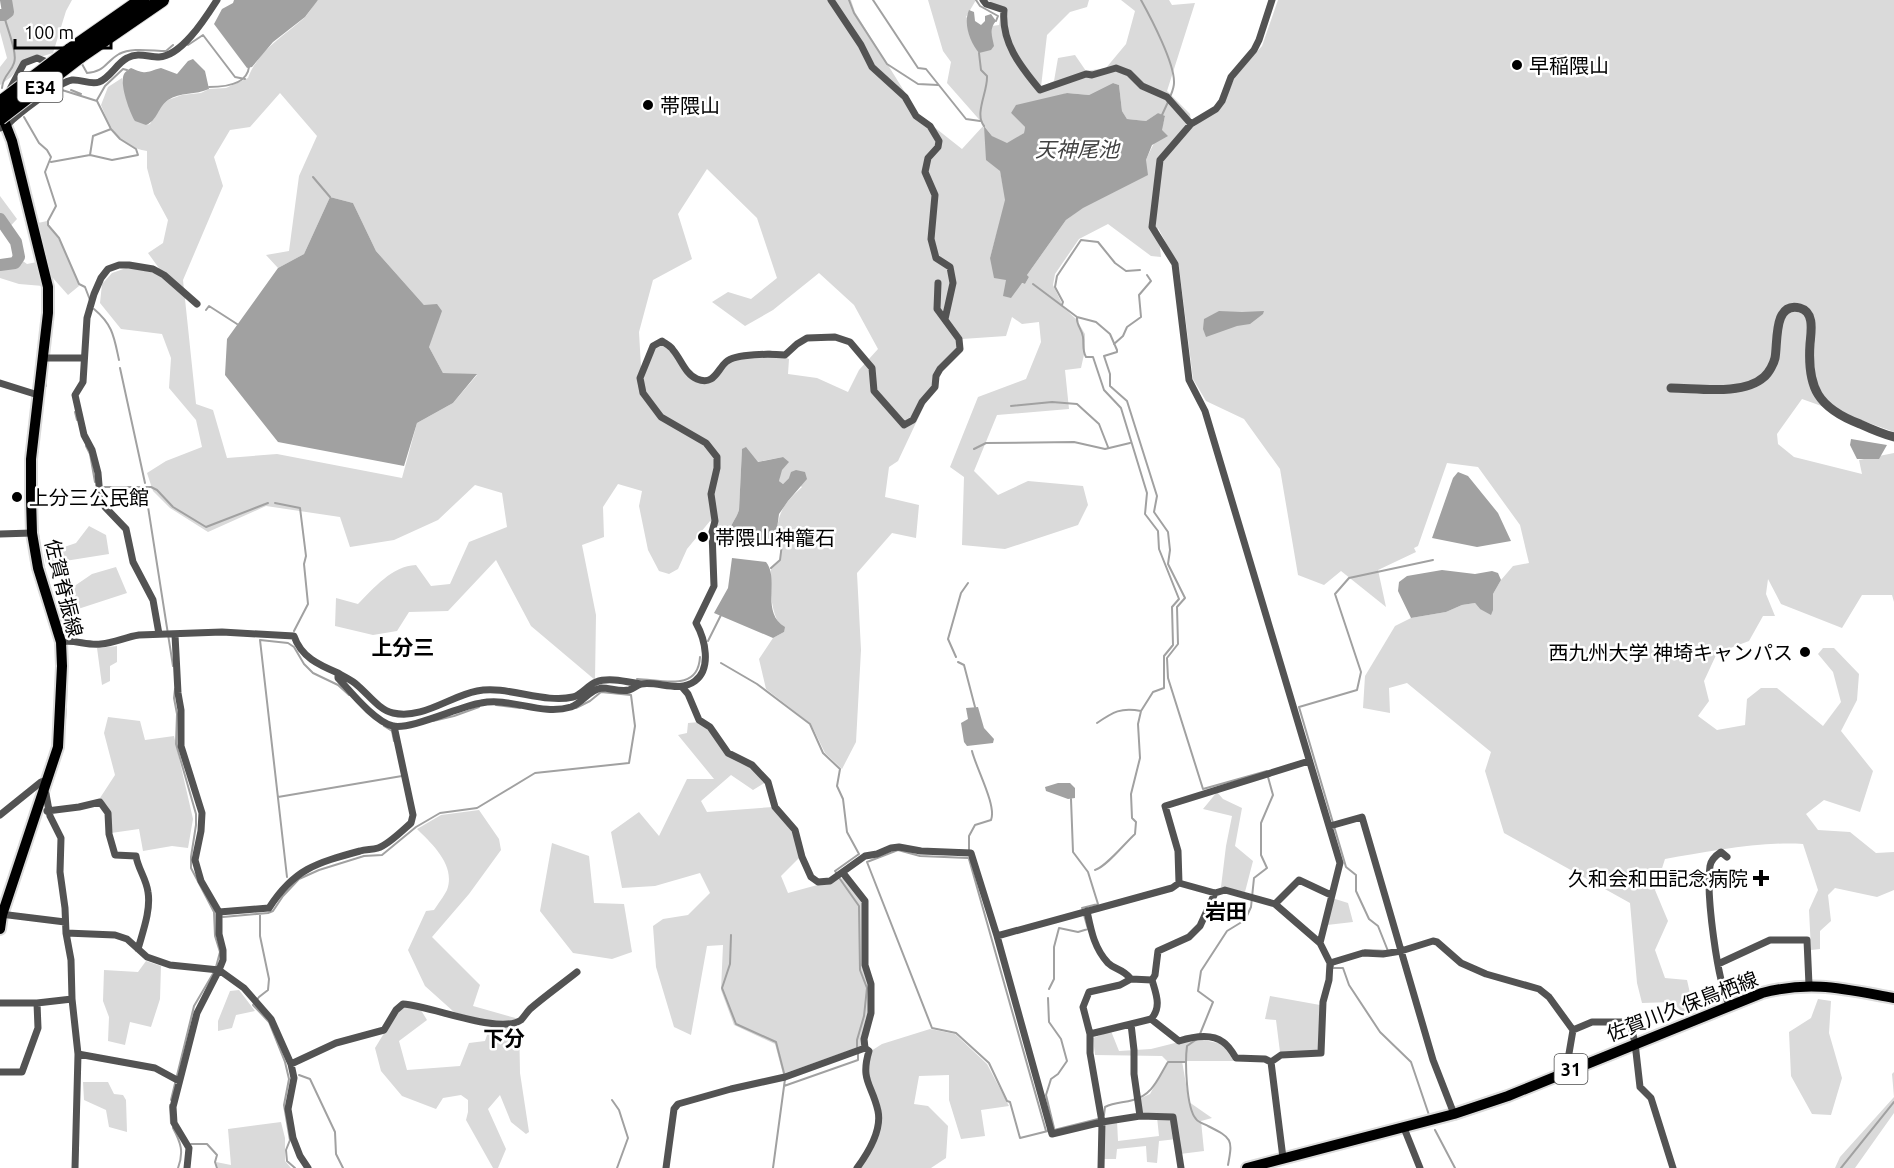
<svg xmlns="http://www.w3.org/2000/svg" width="1894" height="1168" viewBox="0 0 1894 1168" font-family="Ubuntu,'Noto Sans JP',sans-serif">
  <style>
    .green { fill: #dadada; fill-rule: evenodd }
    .water { fill: #a1a1a1 }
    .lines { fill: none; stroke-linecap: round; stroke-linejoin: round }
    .stream { stroke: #a1a1a1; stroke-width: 2 }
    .river { stroke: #a1a1a1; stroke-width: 12 }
    .primary-casing { stroke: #dbdbdb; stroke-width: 14 }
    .motorway-casing { stroke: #dbdbdb; stroke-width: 16 }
    .minor { stroke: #535353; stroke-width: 7 }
    .tertiary { stroke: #535353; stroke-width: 9 }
    .primary { stroke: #000; stroke-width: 10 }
    .motorway { stroke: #000; stroke-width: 14 }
    .motorway-bridge-casing { stroke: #dbdbdb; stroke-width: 16; stroke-linecap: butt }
    .motorway-bridge { stroke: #000; stroke-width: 14 }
    .poi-dot { fill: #000; stroke: #fff; stroke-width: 2 }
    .labels { text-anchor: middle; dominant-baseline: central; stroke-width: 5; stroke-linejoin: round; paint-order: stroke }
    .shield { fill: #fff; stroke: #4c4c4c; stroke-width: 1.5 }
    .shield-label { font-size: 18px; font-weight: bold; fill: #000 }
    .poi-label { font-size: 20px; fill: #000; stroke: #fff; text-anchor: start }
    .street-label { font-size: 20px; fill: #000; stroke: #fff }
    .water-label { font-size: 21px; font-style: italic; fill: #424242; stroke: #fff }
    .neighbourhood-label { font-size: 21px; font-weight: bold; fill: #000; stroke: #fff }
  </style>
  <rect width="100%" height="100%" fill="#fff"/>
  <path class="green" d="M3,0h69l-6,11 -13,42 -29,9 -13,15 -11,8v-18l7,-9 -7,-26v-20l7,-2z
    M318,0h533l4,12 64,103 43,34 22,-24 -37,-42 4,-21 -8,-11 -15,-51h48l-10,17 25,18 1,-9 7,-1 2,-12 -13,-13h101l-2,7 -17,5 -23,23 -6,52 13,-6 4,-23 17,-3 11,16 20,-3 20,-24 9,-33 -14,-11h48l3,5 23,-2 -28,88 23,23 2,14 30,-22 13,-29 27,-31 16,-46h616v432l-92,-33 -25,35 1,10 16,13 68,17 -3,-14 35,-7v149l-2,-7h-30l-20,33 -61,-24 -13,-25 -2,15 9,22h-12l-14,25 -32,12 -13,28 5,20 -11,15 19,14 28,-5 2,-26 14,-11h16l46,38 18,-24 -8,-30 -15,-18 5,-6h11l25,26 -2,26 -16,31 32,40 -13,41 -36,-12 -18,14 12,16 32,2 26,21 18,-1v38l-17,7 -42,-9 -7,7 3,26 -11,10v18l-9,1 -2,-40 9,-20 -15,-46c-41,-3 -96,8 -138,15l-10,31 13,31 -13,29 10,28 22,2 7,31 -10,4 -11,-13 -31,1 -5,-20 -7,-80 -126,-70 -19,-62 6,-19 -84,-69 -18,5 1,25 -27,-5 2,-32 30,-50 16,-8 35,-6 16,-7 13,-2 5,6 13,1v-16l8,-14 12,-14 16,-3 -9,-38 -42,-58 -31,-4 -29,83 -4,2 2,4 -38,18 8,37 -45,-36 -17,14 -26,-10 -18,-106 -36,-50 -38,-18 -13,-22 -14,-112 -21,-39 3,29 -10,-1 -43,-32 -29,15 -24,35 -2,11 11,23 12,11 9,15v16l-4,18 -16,2 4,39 -72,6 -23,56 24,24 30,-14 55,5 5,19 -10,20 -73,24 -43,-4 2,-68 -14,-10 28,-70 48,-18 15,-37 -2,-20 -17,2 -10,-7 -6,19 -44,3v10l-24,27 -40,85 -9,6 -4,30 34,8 -3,33 -24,-5 -35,40 4,77 -5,92 -14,27 -17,-16 -14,-29 -45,-35 -7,-30 14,-21 11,-6c-14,-19 -14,-41 -13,-64l9,-8 2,-16 -6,-8c3,-26 7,-31 26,-49l-13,-9 -6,6 -4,-3 4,-24 -26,5 -15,-13 -3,61c-3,9 -8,14 -11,23l-6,1 -12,-13 -23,28 -9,20 -9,5 -10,-3 -11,-21 -9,-44 3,-15 -24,-7 -15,23 1,30 -22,8 14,70 -1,65 -64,-54 -35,-66 -48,51 -39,1 -12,19 -24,4 -38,-9 1,-28 22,6c16,-16 34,-38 58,-39l15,21 19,-2 19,-42 38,-15 -5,-34 -27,-8 -37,35 -44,20 -44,7 -10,-30 -74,-11 -58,26 -38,-24 -17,-17 -6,-18 19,-12 36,-14 -6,-27 -27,-32 2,-30 -9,-24 -41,-5 -21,-26 2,-19 10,-11 17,-6 25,6 7,-2 -13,-18 15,-10 5,-23 -14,-26 -7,-26v-17c-29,-5 -36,-22 -46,-46l7,-18 14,-9 5,24 19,23 4,-1 10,-17 8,-7 14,-5 19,-2 8,-4 17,-1 22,-10c10,-27 34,-41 55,-59 6,-5 9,-13 15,-19zM1113,83l6,2 3,26 5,8 19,2 12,-8 7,4c-4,16 -13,28 -19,43l-80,60 -39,55 2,2 -4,7 -19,-4 -16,-22 16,-58 -6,-29 -15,-44 7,9 15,8 17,-11 1,-6 -14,-14 56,-20 22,2zM280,93l37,43 -18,40 -10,75 -23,4 12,13 26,-14 26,-57 23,6 23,48 48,54 5,42 14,26 34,2 -24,28 -36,20 -15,55 -125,-24 -50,4 -14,-48 -17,-6 -13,-124 40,-94 -9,-29 16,-27 20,-3zM707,169l50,49 20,60 -26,21 -23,-7 -16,10 33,24 28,-16 46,-37 35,32 24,44 -19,21 -11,22 -31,-14 -29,-4 1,-15 -19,-9 -38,6 -17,17 -8,5 -10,-1 -8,-7 -27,-31 -21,28 -2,-35 14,-52 39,-21 -14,-45z
    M0,196l17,23 -13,14 -4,-5z
    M47,221c1,7 6,10 10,16 10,14 15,33 22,49l-11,9 -16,-18 -14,-54z
    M13,254l14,10 10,-2 6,24 -24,-2 -19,-6v-17h10z
    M89,526l17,9 3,19 -63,10 -2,-10 32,-11z
    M116,567l11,26 -49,16 -5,-22 19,-13z
    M117,646v16l-7,4v15l-8,4 -5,-37z
    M108,717l32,4 5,19 29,-4 19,83 -5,29 -16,-2 -29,5 -4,-22 -28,4 -1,-20 -10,-15 15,-23 -11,-42z
    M700,722l8,6 18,25 24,12 16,17 -13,8 -22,-15 -30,26 6,11 66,-5 20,23 7,27 -19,19 7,17 55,-15 20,24 6,82v27l-8,35 -78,28 -8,-30 -41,-19 -13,-35 2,-45 -16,1 -16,89 -17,-8 -18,-60 -3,-41 10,-7 25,-4 22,-22 -10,-20 -45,13 -33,2 -11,-56 28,-20 20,24 28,-57h27l-36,-44 9,-2 1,-10z
    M1217,792l6,7 19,9 -7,38 18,15 -8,31 -24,-5 5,-41 6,-30 -29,-7z
    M479,810l20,29 2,11 -32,44 -37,43 48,48 -7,21 46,13 1,54 9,59 -3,2 -15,-12 -11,-27 -12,14 18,40 -8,19h-5l-27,-48 2,-8v-12l-7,-5 -18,3 -7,11 -34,-13 -21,-25 -6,-23 22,-36 7,-6 15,1 8,13 -28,21 8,29 53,-4 9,-23 16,-2 6,-18 -37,-11 -29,-26 -17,-36 18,-39 8,-1c4,-6 10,-14 13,-20 9,-25 -15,-46 -30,-61l24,-14z
    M552,843l37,13 5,47 30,1 8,48 -20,7 -39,-6 -33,-42z
    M1332,898l16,5 5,19 -26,3z
    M146,961l15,5 -1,33 -9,28 -21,-5 -5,23 -17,-4 1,-24 -6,-16 1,-31 34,2z
    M239,990l16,21 -19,4 -4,13 -14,3v-10l12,-30z
    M1270,996l50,9 -2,46 -38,1 -4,-32 -11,-1z
    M1818,999l13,2 -2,32 13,45 -11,37 -19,-1 -21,-38 -2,-44 22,-14z
    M930,1029l25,5 32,30 22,42 -28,4 4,26 -24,3 -12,-39v-25l-30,1 -5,28 14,2 20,20 -2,32 -15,10h-72l22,-46c-8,-26 -18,-45 -10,-71l11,-7z
    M1111,1031l8,20 32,-2 44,-11 27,6 12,17h-52l7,41 23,16 -11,3 3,30 -24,3 -3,-15 -18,2 -2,22 -10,-1 -1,-16 -29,3 -1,10h-14l2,-36 13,-2 1,20 41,-5 -2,-19 -17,-1 -3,-16 13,-6 18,-32 -6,-6 -67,-1 -2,-17z
    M1894,1072v41l-39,55h-20l5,-11 54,-60 -2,-23z
    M83,1082h25l6,12 9,1 3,5 1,32 -18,-5 -3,-17 -22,-10z
    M281,1122l4,16v23l6,7h-73l-2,-6 15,3 -3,-36z"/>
  <path class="water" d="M234,0h84l-13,17 -32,25 -21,25 -5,1 -33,-44 8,-15 11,-6z
    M969,10l5,2 1,9 6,4 4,-4v-5l6,-2 5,7c-7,8 -4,15 -2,25l-3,4 -12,3c-9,-11 -16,-29 -10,-43z
    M193,59l12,12 4,18c-13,6 -29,3 -41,11 -10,7 -11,21 -22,25l-11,-4c-5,-8 -16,-37 -11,-47 1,-2 5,-5 7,-6 16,7 15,4 30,0l16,6 11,-13z
    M1113,83l6,2 3,26 5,8 19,2 12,-8 7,3 -3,14 6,6 -16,9 -6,15 2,15 -65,33 -17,12 -39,55 2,2 -4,7 -3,-1 -11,15 -8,-2 3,-16 -12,-2 -4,-20 15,-58 -5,-29 -14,-11 -2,-34 8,10 15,7 17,-10 1,-6 -14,-14 5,-8 51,-12 22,2z
    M330,197l23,6 23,48 48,54 13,-1 5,7 -13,36 14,26 34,1 -24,29 -36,20 -13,43 -126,-24 -53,-67 2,-36 51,-71 26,-14z
    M1219,311l23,1 22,-1 -1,3 -13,10 -13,2 -31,11 -3,-8 1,-10z
    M1851,439l36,6 -8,14h-22l-7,-14z
    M746,447l12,15 25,-5 6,5 -7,8 -3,11 4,3 6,-6 2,-6 5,-2 9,2 2,7 -19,22 -9,13 -3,22c-16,8 -32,4 -48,-3 3,-9 8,-14 11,-23l3,-61z
    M1458,472l10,4 30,37 13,28 -34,6 -45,-9 21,-60z
    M732,558l34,4c14,17 -6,50 19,65l-1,5 -11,6 -59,-25 14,-25z
    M1442,570l33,4 17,-3 6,2 3,7 -8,14v16l-2,5 -11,-6 -5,-6 -13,2 -16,7 -35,6 -13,-27 1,-9 8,-6z
    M978,707l6,21 10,11 -1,4 -26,3 -3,-4 -3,-19 7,-4 -2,-11z
    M1058,783h12l5,5v10l-7,1 -22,-8 -1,-4z"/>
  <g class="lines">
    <path class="stream" d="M849,0l5,13 33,51 31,20 20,1
      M873,0l45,68 8,1 40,50 14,2
      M976,0l4,6 18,10 -2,5
      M1141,0c10,18 34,64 33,83 0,5 -2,9 -4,14
      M188,45l15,-10 32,42 10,2
      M979,53l2,17 6,6c1,15 -13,38 -3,50
      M82,64l5,9c18,-1 18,-11 32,-19 13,-7 33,-3 47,-3l7,-6
      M209,87c15,0 38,-2 40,-20
      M2,88c1,-13 9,-15 12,-25 4,-10 -8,-37 -10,-48
      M71,90l10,4
      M97,100l8,-14 18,-17 4,1
      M1162,115l6,-13
      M24,117l15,26 8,7 4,7 -6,15 11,34 -8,15v4l11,13 20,46 6,3 5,13
      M90,155l3,-19 18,-7
      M51,162l39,-7 22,5 26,-5 -2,-6 -16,-10 -9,-10 -14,-28 -35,-11
      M313,177l17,20
      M49,269l3,12
      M1033,284l44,33 19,5 14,12 7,16v2l-13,4 6,18v12l17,15 30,95 -3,16 14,20 2,18 -2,14 17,34 -8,9 1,37 -11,14 1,20 35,111 64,-18
      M1062,305l1,-3 -8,-15 2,-11 24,-36 17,2 17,21 11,8 14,-1
      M94,309c19,16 20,28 25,51
      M206,310l3,-4 28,18
      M1077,317c-1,8 5,12 6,20 1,7 -1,13 3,20h7l11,33 17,18 26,85 -2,21 13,17 1,18 20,50 -7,8 1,38 -9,11v32l-11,4 -12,19 -3,13 2,34 -9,36 1,24 4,4 -1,12c-10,9 -29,33 -40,36
      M1114,344l9,-8 4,-9 14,-10 -2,-22 12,-14 -4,-6
      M120,368l25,115
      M45,380l1,6
      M1011,406l41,-4 25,2 22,20 9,23
      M75,412l2,8
      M86,446l4,8 5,28
      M974,449l12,-6 88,-1 31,7 25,-6
      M36,458l2,-9
      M104,487h47l6,3 16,17 33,20 62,-24
      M36,488l1,26
      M146,494l27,172
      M275,503l25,5 6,48 -2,8 4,40 -14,27
      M37,527l3,22
      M42,560l3,12
      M771,568l9,-8 2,-16 -6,-8
      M54,601l6,20
      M708,641l13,-26
      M956,657l-8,-18 13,-46 7,-10
      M958,662l6,3 11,42
      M721,663l36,21 53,40 13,29 17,16 -3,17 6,13 4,33 12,22 -24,17 2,3
      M637,679c26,1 61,13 63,-22
      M175,689l-1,9 3,16 -1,30 20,70v11l-5,32v11l23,44 1,24 5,16 -4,15
      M66,703l1,-41
      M496,705l24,3
      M433,721l21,-5 25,-9
      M1097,723c16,-11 24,-16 44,-12
      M384,726l8,5 2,10
      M64,730l2,-21
      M278,797l124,-21
      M1071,799l2,53 15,20 10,32 -16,4
      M969,851v-15l6,-11 16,-5c6,-14 -15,-52 -19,-69
      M968,858l-48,-2 -22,-6 -31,12 65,166 24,5 33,30 18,38 3,1 10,36 28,-7
      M969,859l77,272
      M287,877l-27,-237 28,3 6,4 10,17 9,9 25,12 11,10
      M840,879l19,27 1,64 7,18 -3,28 -7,24v7
      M260,914v22l9,43 -1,11 -9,7 -6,8 16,17 16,40 4,17 -5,26 6,35 -4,10 1,11 8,7
      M223,917l45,-4 5,-2 10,-15 16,-17 20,-9 45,-14 18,-1 34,-28 24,-14 37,-5 58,-35 94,-10 6,-37 -4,-31 -30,-3 -11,9 -14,7
      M731,935l-1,29 -8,24 14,36 40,18 8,31
      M1365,950l23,1 -10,-25 -9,-7 -13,-28v-16l-10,-8 -47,-160 58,-17 4,-18 -26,-78 14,-16 84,-18
      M1333,965v3h10l6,17 31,47 31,30 18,53
      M1049,989l5,-10v-32l5,-19 19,4 10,-3 -4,-14
      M1048,998l1,24 12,17 6,22 -9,13 -7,5 -5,16 8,33
      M1200,1034l13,-32 -15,-11 3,-20 26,-40 18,-11 6,-13 3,-29 13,-10 -6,-13v-32l12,-28 -5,-18
      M1197,1039l-10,7c-2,15 -1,62 9,73 3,4 9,5 12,7 24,12 25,13 20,39
      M299,1075l11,4 25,53 1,22 7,14
      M784,1086l74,-26v-6
      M171,1100l23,-94 20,-34
      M612,1100l7,10 9,28 -11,30
      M170,1105l1,18
      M1104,1115l1,-8c10,-5 18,-4 28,-7 20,-5 25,-22 35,-38h17
      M173,1128c8,15 11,24 5,40
      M1054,1130l44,-11 1,3
      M1435,1130l20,38
      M191,1144h16l10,11 -2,7 2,6
      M773,1168l12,-89
      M1841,1168l53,-66"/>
    <path class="river" d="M0,15h4l4,-3 -2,-12
      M0,219l16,23 3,15 -4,6 -15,2"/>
    <g class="primary-casing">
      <path id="primary" d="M0,929l2,-14 56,-168 4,-81 -1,-24 -23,-74 -6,-35 -1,-35v-39l17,-146v-26l-36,-146 -12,-31
        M1247,1168l207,-54 54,-18 254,-103c50,-13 82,-4 132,5"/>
    </g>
    <g class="motorway-casing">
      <path id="motorway" d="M69,51l73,-51
        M79,57l83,-57"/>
    </g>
    <path class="minor" d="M831,0l30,45 11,22 33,30 11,19 14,10 9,15 -1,6 -10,11 -3,14 10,23 -4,44 5,19 14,9 3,16 -8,36
      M983,0l3,4 18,6c-3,32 16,56 36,80l46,-16 6,1 24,-7 13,5 13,13 25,11 24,27
      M1272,0l-13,40 -5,10 -23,27 -9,24 -6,8 -25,15 -31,36 -8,67 23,37 14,116 16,31 135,452 -20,80
      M8,93l16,-30 13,-5 15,6
      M0,128l7,-3c10,-10 52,-43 65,-45 9,-1 18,5 27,2 11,-4 18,-19 28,-24 11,-6 21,-1 32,-1 23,-1 47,-40 58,-57
      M42,358h42
      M0,383l38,12
      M0,534l32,-1
      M159,634l-6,-34 -20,-38 -7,-33 -21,-22 -5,-10 -2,-24 -6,-23 -8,-15 -9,-40 8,-13 4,-64 7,-24 7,-16 7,-9 11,-4h10l24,4 11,6 33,29
      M175,635l3,58 3,17v36l21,67 -1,18 -6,29 6,21 18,31v22l4,16v10l-4,10 -22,43 -24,94 1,16 15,25 -2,20
      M61,642c13,-3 26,4 40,2 14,-1 24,-7 38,-9l83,-3 72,4c7,21 25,29 44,37v5c13,14 37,44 55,48 18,4 67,-20 88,-23 30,-6 60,13 90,4 11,-4 19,-18 31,-19 8,0 18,4 27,2 4,-1 8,-5 12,-6 18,-3 38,9 54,-3 17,-13 10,-42 1,-58l18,-37 -2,-54 3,-11 -4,-27 6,-26v-11l-11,-14 -45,-26 -18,-24 -3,-15 13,-32 9,-5c4,3 9,5 11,9 8,9 12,24 24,29 17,7 20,-9 29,-17 10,-9 46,-8 59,-7l12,-11 10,-6 28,-1 15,5 22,26 2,23 30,34 9,-5 9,-18 13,-15 1,-11 4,-7 20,-20 -1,-10 -22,-30 1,-26
      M338,673c6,4 14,7 19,12 11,9 22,25 36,28 29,7 57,-17 84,-22 30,-6 67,13 96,6 8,-2 15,-12 23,-15 13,-5 32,0 45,2
      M682,687l6,7 11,26 11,7 18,26 24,12 16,17 7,25 20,23 7,27 9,20 7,5 12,-1 35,-25 12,-2 14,-6 8,-1 22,4 50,2 26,83 55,198 50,-12 38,-6
      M44,790l2,4 4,22 11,22 -1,34 5,36 1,25 5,27 1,39 6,55 -3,114
      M47,811l32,-4 21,-5 8,11 1,21 6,21 21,1c2,13 10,22 12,36 3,18 -5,39 -10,57
      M0,815l41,-33 6,-2
      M1330,826l32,-9 71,243 21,54
      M1727,857l-6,-5c-6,4 -10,8 -11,14 -4,27 7,117 20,140
      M843,873l22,28v64l6,19v29l-7,26 1,9 4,3c-9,30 3,33 9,60 4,19 -10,42 -21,57
      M1179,883l36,10 10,-3 50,14 45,39 10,20 -1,17 -6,22 -2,51 -40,2 -10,7 12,96
      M1275,904l24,-24 32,15
      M1087,911c4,19 7,37 21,52 7,7 14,5 23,16
      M219,912l50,-4c25,-39 47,-45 91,-57 6,-2 12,-1 18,-3 10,-3 25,-18 33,-25l2,-8 -19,-89
      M0,914l65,8
      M66,933l49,2 12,4 20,18 23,8 49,5 25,18 27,31 20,45 3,14 -6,31 5,29 7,18 8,12
      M997,936l175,-48 7,-5 -1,-32 -13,-45 144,-45
      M1330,963l33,-10 20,1 18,-3 32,-10 4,1 24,21 25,11 53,15 10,8 24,33 19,-8h38l5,21 5,44 11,11 22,70
      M1718,964l52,-24h37l2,45
      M0,1003h37l35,-4
      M1151,1019l28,22c13,-4 32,-8 44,1 5,3 10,11 13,16l29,1 6,3
      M1131,1024l3,26v24l6,42 33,1 8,51
      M1090,1034l-7,-27 6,-15 31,-7 11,-6 21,1
      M78,1054l77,14 24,13
      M291,1064l45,-21 48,-13 12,-20 7,-6c29,2 97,31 118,16 3,-3 6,-8 9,-11 15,-13 32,-25 47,-37
      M1566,1071l7,-41
      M0,1072h22l16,-44 -1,-25
      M1404,1128l16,40
      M666,1168l8,-59 4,-5 53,-15 54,-12 80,-29
      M1101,1168l1,-46 -12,-69v-19l61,-15c11,-12 5,-25 1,-39l3,-5 3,-24 31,-14 11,-11 15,-33"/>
    <path class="tertiary" d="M1671,388c26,0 72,8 93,-11 5,-4 10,-14 11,-19 3,-15 -2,-57 25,-50 15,4 11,24 10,36 -3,44 8,64 50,80 11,5 22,10 34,13"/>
    <use href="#primary" class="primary"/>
    <use href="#motorway" class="motorway"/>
    <g class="motorway-bridge-casing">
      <path id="motorway-bridge" d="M0,103l69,-52
        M0,118l79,-61"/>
    </g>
    <use href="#motorway-bridge" class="motorway-bridge"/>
  </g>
  <g class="poi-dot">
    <circle cx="1517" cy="65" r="6"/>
    <circle cx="648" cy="105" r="6"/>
    <circle cx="17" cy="497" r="6"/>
    <circle cx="703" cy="537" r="6"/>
    <circle cx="1805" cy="652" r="6"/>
    <path d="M1758 869h6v6h6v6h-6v6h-6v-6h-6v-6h6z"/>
  </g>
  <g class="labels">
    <g class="shield">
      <rect x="17.5" y="72" width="45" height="30" rx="4.5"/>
      <rect x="1554.5" y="1054" width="33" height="30" rx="4.5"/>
    </g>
    <g class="shield-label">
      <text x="40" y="87">E34</text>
      <text x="1571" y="1069">31</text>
    </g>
    <g class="poi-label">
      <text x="1529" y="65">早稲隈山</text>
      <text x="660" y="105">帯隈山</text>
      <text x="29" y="497">上分三公民館</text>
      <text x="715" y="537">帯隈山神籠石</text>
      <text x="1793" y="652" text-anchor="end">西九州大学 神埼キャンパス</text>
      <text x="1748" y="878" text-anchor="end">久和会和田記念病院</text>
    </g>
    <g class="street-label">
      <text transform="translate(64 588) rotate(76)">佐賀脊振線</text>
      <text transform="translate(1682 1006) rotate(-21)">佐賀川久保鳥栖線</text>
    </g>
    <g class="water-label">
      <text x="1077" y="149">天神尾池</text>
    </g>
    <g class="neighbourhood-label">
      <text x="403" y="647">上分三</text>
      <text x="1226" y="911">岩田</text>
      <text x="504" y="1038">下分</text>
    </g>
  </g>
  <path d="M15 39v9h96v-9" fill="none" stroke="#000000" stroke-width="3"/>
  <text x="24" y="39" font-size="18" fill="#000000" stroke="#ffffff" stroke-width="4.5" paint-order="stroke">100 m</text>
</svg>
